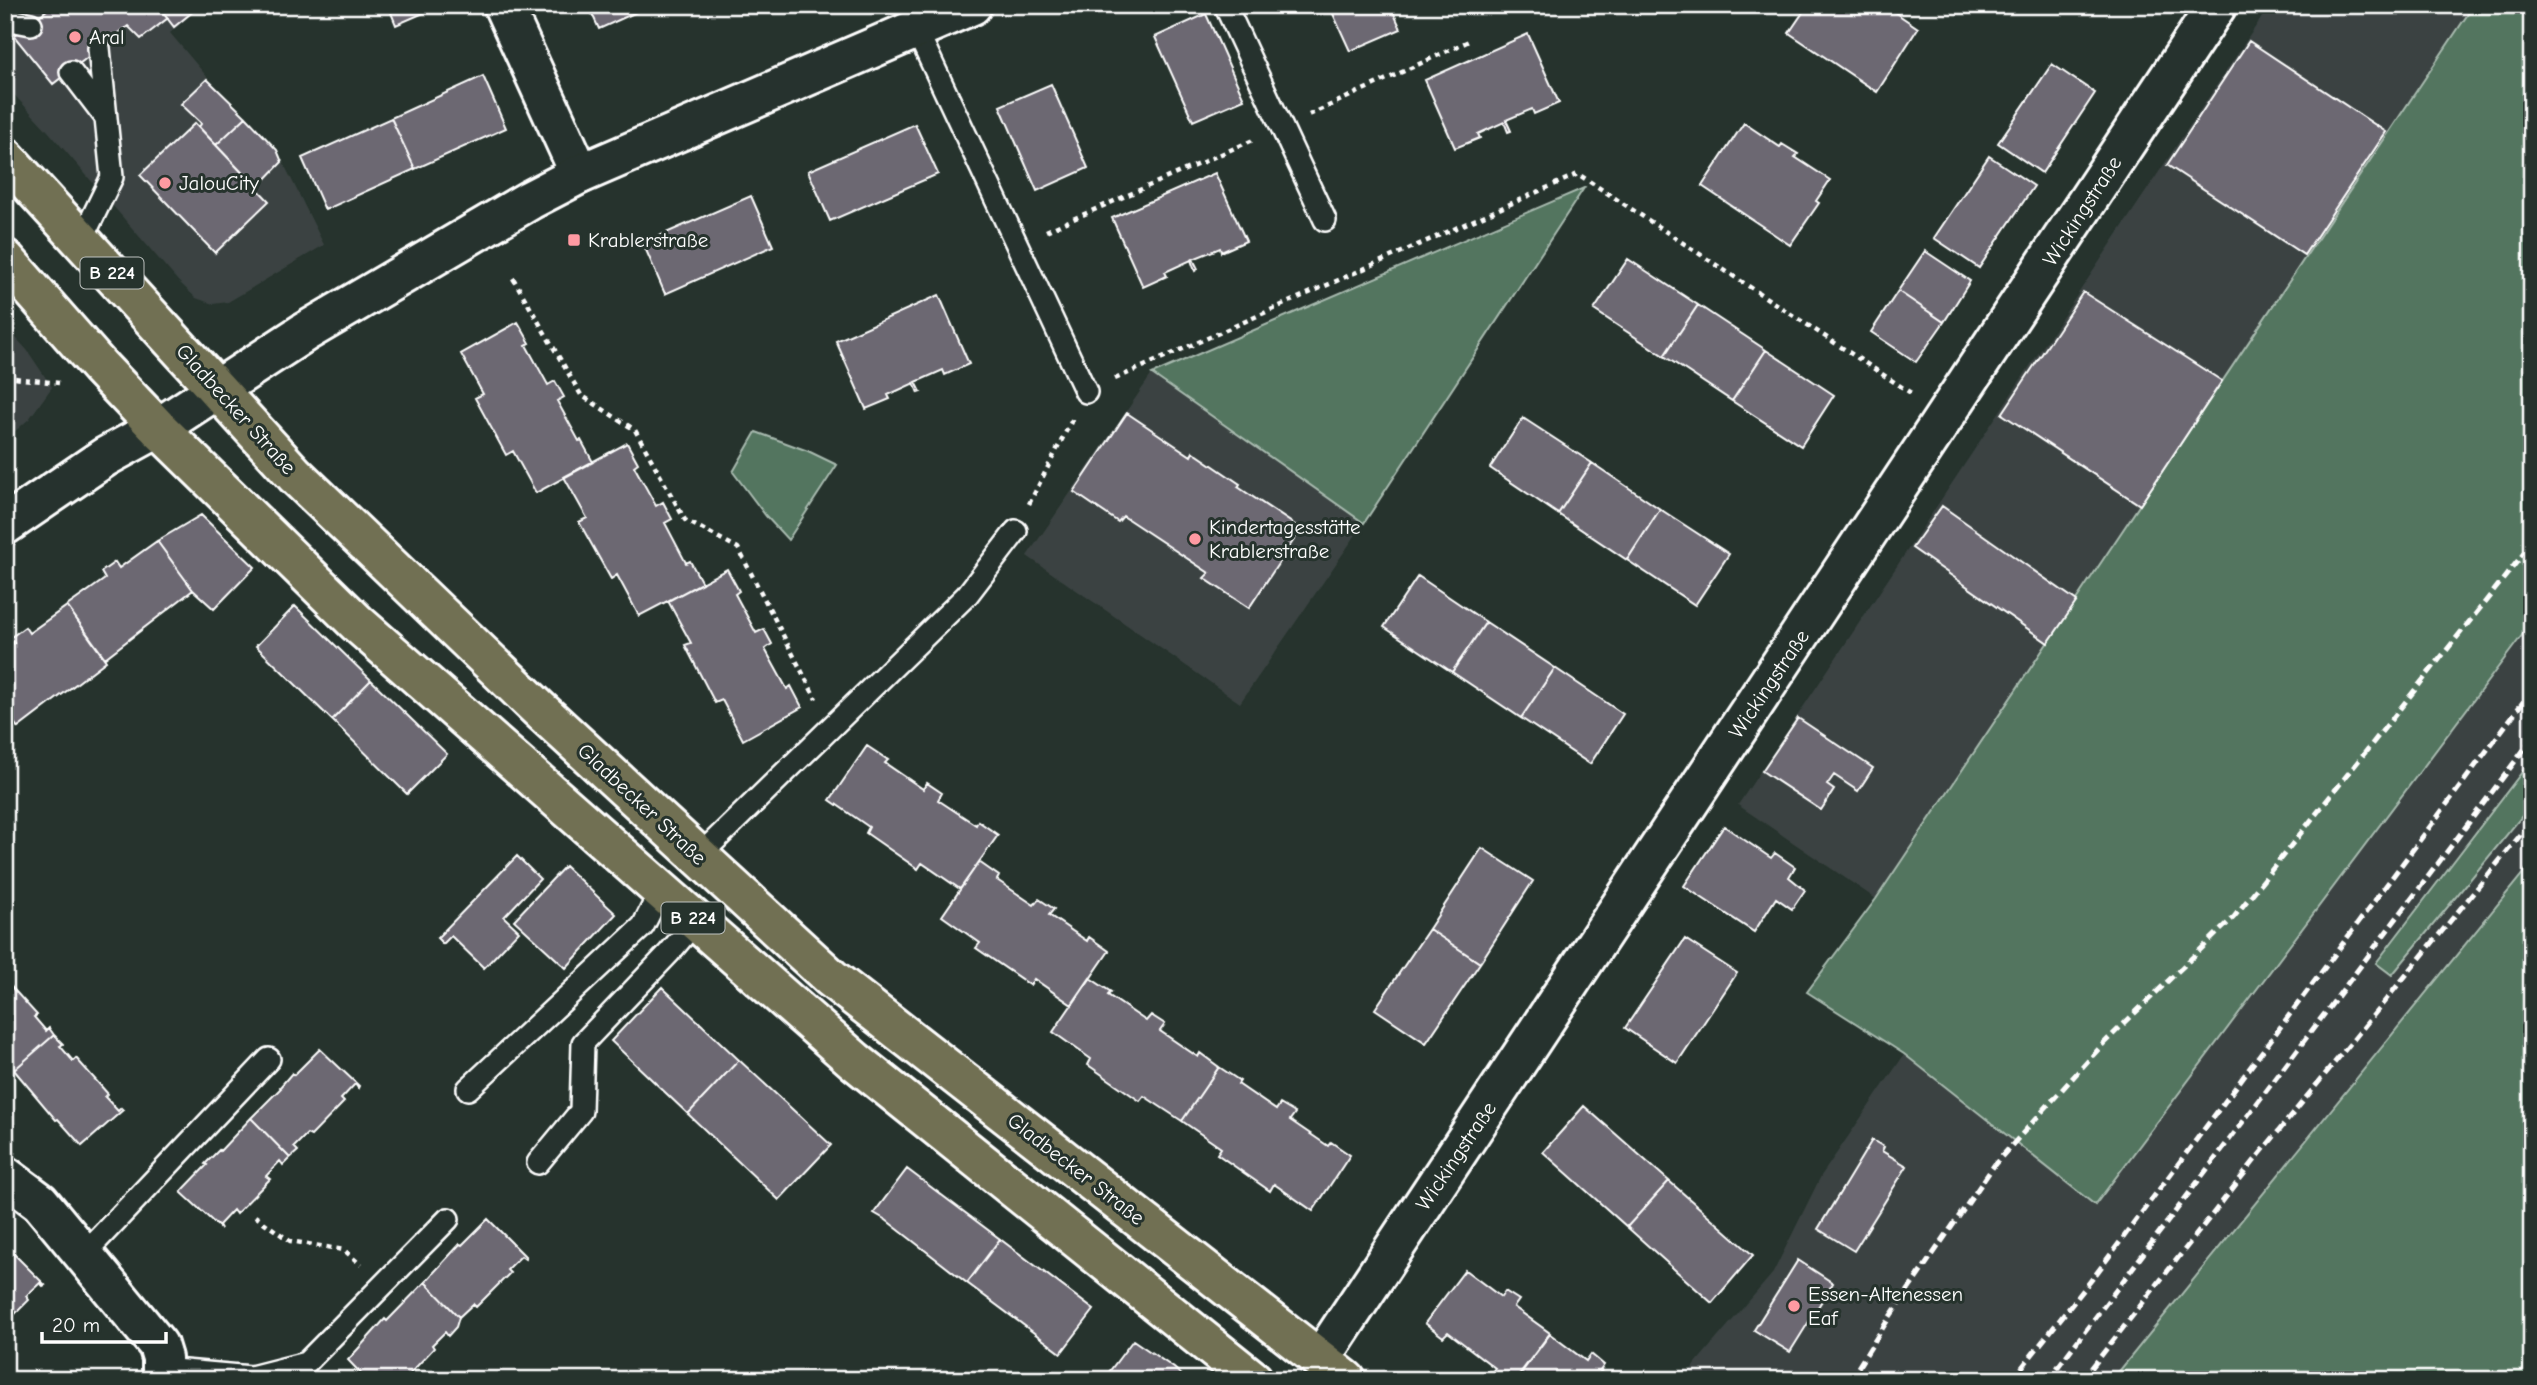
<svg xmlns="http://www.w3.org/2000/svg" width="2537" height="1385" viewBox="0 0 2537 1385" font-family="'Comic Neue',sans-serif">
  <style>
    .built { fill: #3b4342 }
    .green { fill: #52745f; stroke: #a8baaf; stroke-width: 2 }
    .building { fill: #6c6772; stroke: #fff; stroke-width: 2 }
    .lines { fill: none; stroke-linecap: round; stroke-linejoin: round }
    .lane-casing { stroke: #fff; stroke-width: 26 }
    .street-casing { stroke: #fff; stroke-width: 44 }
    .secondary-casing { stroke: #fff; stroke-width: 44 }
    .primary-casing { stroke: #fff; stroke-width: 44 }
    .path { stroke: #fff; stroke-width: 4.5; stroke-dasharray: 5 5; stroke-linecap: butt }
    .lane { stroke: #26332d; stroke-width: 21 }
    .street { stroke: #26332d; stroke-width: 38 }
    .secondary { stroke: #26332d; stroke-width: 38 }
    .primary { stroke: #716f52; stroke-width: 38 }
    .rail { stroke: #fff; stroke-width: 5; stroke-dasharray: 10 5; stroke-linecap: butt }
    .poi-dot { fill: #ff9aa2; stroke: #26332d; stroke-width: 2.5 }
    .labels { text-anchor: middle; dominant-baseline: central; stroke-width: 6; stroke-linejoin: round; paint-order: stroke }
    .shield { fill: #26332d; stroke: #bec2c0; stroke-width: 2 }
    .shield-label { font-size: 19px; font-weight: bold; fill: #fff }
    .poi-label { font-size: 21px; fill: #fff; stroke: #26332d; text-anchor: start }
    .street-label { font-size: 21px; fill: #fff; stroke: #26332d }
  </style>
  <rect width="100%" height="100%" fill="#26332d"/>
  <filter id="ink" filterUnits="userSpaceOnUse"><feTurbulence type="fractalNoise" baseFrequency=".0143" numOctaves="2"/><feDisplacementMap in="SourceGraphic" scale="14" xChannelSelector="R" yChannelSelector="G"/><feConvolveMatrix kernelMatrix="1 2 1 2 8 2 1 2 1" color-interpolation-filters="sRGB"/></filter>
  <g filter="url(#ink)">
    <path class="built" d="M5,5h197l-32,28 38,45 69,72 47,95 -96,57 -15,2 -17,-6 -18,-17 -130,-150 -43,-46z
      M2270,5h262v1135l-250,240h-598l11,-16 78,-91 48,-97 83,-121 -97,-63 69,-93 -138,-94z
      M5,326l22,24 25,37 -23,32 -24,21z
      M1152,374l212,149 -124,180 -213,-147z"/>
    <path class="green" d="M2474,5h58v617l-437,583 -191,-151 -97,-62 69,-93z
      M1584,188l-220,335 -212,-149z
      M756,432l52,19 29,14 -49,75 -22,-24 -33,-44z
      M2532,759v45l-140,171 -16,-12z
      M2532,862v518h-420z"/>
    <path class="building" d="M53,5h104l11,13 -27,21 -13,-13 -75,58 -39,-48z
      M157,5h44l-27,22z
      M388,5h54l-46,20z
      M588,5h64l-53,24z
      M1329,5h61l11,24 -51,22z
      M1808,5h76l34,23 -41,64 -88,-59z
      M1206,14l38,85 -51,22 -38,-84z
      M1528,34l31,69 -25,11 -2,-5 -26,11 5,11 -3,1 -4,-10 -26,12 2,4 -25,10 -30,-68z
      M2249,41l137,91 -82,123 -137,-90z
      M2052,64l43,29 -53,80 -44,-30z
      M483,76l23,52 -91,41 -24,-51z
      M207,79l39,38 -30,28 -17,-18 2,-3 -1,-2 -19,-18z
      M1051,84l37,84 -51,23 -37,-85z
      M246,117l31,33 5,12 -25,26 -41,-43z
      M391,118l24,51 -90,41 -23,-52z
      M195,123l74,78 -54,52 -75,-78z
      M1744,123l36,24 2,-3 16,10 -3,3 35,23 -14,21 3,2 -29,42 -88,-59z
      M915,124l23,50 -108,47 -22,-50z
      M1989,156l45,30 -55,82 -45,-30z
      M1215,173l31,68 -25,11 -1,-4 -27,11 5,10 -3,2 -4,-11 -26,12 2,4 -24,11 -31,-69z
      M751,196l22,50 -108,48 -22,-51z
      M1925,251l45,30 -26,41 -46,-31z
      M1628,259l70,46 -34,51 -70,-46z
      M1898,291l46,31 -28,40 -45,-30z
      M2083,292l139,89 -82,124 -138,-91z
      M939,295l30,69 -24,11 -2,-5 -27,12 5,10 -3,1 -4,-10 -26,12 2,4 -24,10 -30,-68z
      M1698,305l68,45 -34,51 -68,-45z
      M518,322l12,21 -4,2 22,40 7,-4 9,16 -7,4 22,40 2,-1 12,22 -57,31 -23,-42 -7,4 -31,-57 8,-4 -22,-40z
      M1766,350l68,45 -33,51 -69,-45z
      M1127,413l64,43 2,-4 47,32 -2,3 63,42 -52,79 -45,-30 5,-5 -86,-57 -5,6 -44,-30z
      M1523,418l69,45 -34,51 -68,-46z
      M627,443l11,20 -4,3 22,40 7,-4 9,17 -7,4 21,40 4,-2 12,22 -63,33 -22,-41 -6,4 -32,-57 8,-4 -23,-41z
      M1592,463l68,46 -33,51 -69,-46z
      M1942,506l135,95 -29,42 -136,-95z
      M1660,509l69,45 -34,51 -68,-45z
      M201,515l54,52 -41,42 -21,-19 -36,-49z
      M157,541l36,49 -88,68 -38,-52 38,-27 -4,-7 14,-10 4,6z
      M727,569l12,22 -4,3 21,39 8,-4 8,15 -7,5 22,40 4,-3 11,21 -59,33 -21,-40 -7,3 -30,-58 6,-2 -23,-42z
      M1418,576l68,46 -34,50 -68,-45z
      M67,606l39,55 -88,67 -13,-18v-60l9,-7 -4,-5 15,-11 4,6z
      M295,606l76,74 -39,40 -76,-74z
      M1486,622l69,46 -34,50 -69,-46z
      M1555,668l68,46 -33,50 -69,-46z
      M371,680l76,74 -40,40 -75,-74z
      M1798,718l75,50 -15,23 -24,-16 -7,10 7,5 -13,20 -59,-39z
      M867,746l21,14 -3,3 38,26 4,-6 15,10 -4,7 38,25 2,-4 20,14 -38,54 -38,-26 -4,6 -52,-36 3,-6 -39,-27z
      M1724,826l47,32 4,-5 20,14 -6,10 16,13 -13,19 -16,-11 -22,34 -70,-46z
      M1482,848l51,33 -53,82 -51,-34z
      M517,856l23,23 -36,38 15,14 -35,37 -33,-32 -8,8 -6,-6z
      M979,862l20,14 -2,4 37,25 5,-6 15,10 -5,6 38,26 2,-4 20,14 -37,54 -38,-26 -4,6 -54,-37 4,-5 -38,-27z
      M565,866l51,48 -50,54 -52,-48z
      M1429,929l51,34 -54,80 -51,-34z
      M1685,939l52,34 -60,90 -52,-35z
      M1090,978l21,14 -3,3 38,26 5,-6 14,9 -5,7 38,26 2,-4 19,14 -37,54 -38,-25 -4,5 -52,-36 3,-6 -38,-27z
      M5,980l32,35 -3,2 12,14 3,-3 5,7 -40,35 -9,-9z
      M662,987l77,73 -51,54 -77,-73z
      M54,1035l9,9 -3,2 13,15 3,-3 32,36 -3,3 13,14 3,-3 2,2 -41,36 -24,-27 -2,1 -42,-50z
      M320,1049l39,37 -1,2 -3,-4 -14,15 3,3 -33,34 -4,-2 -13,13 4,4 -8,7 -39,-40 30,-30 -1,-1 12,-14 2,2z
      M739,1060l92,85 -52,55 -91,-86z
      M1219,1067l21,14 -2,3 38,26 4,-6 15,9 -5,7 38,26 3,-4 19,13 -37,56 -39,-27 -4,7 -53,-37 4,-6 -39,-27z
      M1584,1106l85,75 -42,46 -84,-75z
      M251,1118l39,40 -7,7 -3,-4 -14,15 4,3 -34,35 -3,-4 -14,15 2,4 -40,-37 26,-27 -2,-1 14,-14 1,1z
      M1872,1140l12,7 -2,4 25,15 -53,85 -36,-22z
      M907,1169l93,70 -33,44 -81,-63 -12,-7z
      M1669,1181l84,74 -41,48 -85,-76z
      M488,1219l38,38 -1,2 -4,-3 -14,14 3,3 -34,34 -3,-3 -14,13 -34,-35 35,-38 2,1z
      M1000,1239l94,71 -33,43 -94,-70z
      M6,1246l39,39 -2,1 -3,-3 -14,13 3,4 -24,24z
      M1798,1260l35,23 -43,69 -36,-22z
      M1465,1270l36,27 4,-6 14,9 -5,7 36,26 -35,47h-15l-9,-7 4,-5 -47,-36 -5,5 -18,-14z
      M425,1282l34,35 -3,10 -8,9 -3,-4 -13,13 2,3 -30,32h-37l-19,-20 37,-41 2,2z
      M1550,1334l36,27 5,-7 13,11 -4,6 11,9h-95z
      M1133,1340l41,28 13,12h-84z"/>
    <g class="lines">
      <g class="lane-casing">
        <path id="lane" d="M1225,5l100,215
          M5,19l26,5
          M916,29l170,363
          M99,48l7,70
          M71,72l35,46 6,59 -30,62
          M699,856l268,-261 49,-64
          M468,1089l175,-163 18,-36
          M538,1163l43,-52 2,-68 86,-90 27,-32
          M83,1255l186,-196
          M162,1369l89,8 55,-14 142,-144"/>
      </g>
      <g class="street-casing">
        <path id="street" d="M503,5l77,169
          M5,1176l35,26 118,143 4,13v11
          M1320,1360l897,-1355"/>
      </g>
      <g class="secondary-casing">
        <path id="secondary" d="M5,525l100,-68 53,-29 147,-96 225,-132 50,-26 392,-169"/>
      </g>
      <g class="primary-casing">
        <path id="primary" d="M5,157l290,318 244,234 292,269 515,402
          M5,259l94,107 59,62 199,195 498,438 398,319"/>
      </g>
      <path class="path" d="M1309,115l160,-74
        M1046,231l207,-91
        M513,278l68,117 54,35 50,90 53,28 78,151
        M5,377l54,6
        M1115,379l463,-205 333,219
        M1029,504l44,-86
        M255,1216l35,25 54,9 17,15"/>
      <use href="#lane" class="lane"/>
      <use href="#street" class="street"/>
      <use href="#secondary" class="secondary"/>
      <use href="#primary" class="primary"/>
      <path class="rail" d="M1850,1380l39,-62 106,-154 109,-121 130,-126 298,-374
        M2012,1380l84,-106 436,-584
        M2048,1380l484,-641
        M2082,1380l173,-220 277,-339"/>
    </g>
  </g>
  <g class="poi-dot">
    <circle cx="75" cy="37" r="7"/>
    <circle cx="165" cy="183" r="7"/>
    <rect x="567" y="233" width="14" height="14" rx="3.5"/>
    <circle cx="1195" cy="539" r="7"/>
    <circle cx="1794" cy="1306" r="7"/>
  </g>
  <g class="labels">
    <g class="shield">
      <rect x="80.5" y="257.5" width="63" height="31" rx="5"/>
      <rect x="661.5" y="902.5" width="63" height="31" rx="5"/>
    </g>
    <g class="shield-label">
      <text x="112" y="273">B 224</text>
      <text x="693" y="918">B 224</text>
    </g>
    <g class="poi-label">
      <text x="89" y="37">Aral</text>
      <text x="179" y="183">JalouCity</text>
      <text x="588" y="240">Krablerstraße</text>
      <text x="1209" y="527">Kindertagesstätte<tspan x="1209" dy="24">Krablerstraße</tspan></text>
      <text x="1808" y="1294">Essen-Altenessen<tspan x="1808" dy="24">Eaf</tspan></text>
    </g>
    <g class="street-label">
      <text transform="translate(2082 211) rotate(-57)">Wickingstraße</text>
      <text transform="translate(236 409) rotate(48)">Gladbecker Straße</text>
      <text transform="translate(1769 684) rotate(-56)">Wickingstraße</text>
      <text transform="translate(642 804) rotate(43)">Gladbecker Straße</text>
      <text transform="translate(1456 1156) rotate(-56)">Wickingstraße</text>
      <text transform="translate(1076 1169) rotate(38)">Gladbecker Straße</text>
    </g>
  </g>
  <rect width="2537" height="1385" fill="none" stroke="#26332d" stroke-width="28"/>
  <rect x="14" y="14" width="2509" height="1357" fill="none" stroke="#fff" stroke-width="2.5" filter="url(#ink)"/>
  <path d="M42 1332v10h124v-10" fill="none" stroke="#ffffff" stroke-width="3.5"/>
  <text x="52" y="1332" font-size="21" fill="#ffffff" stroke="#26332d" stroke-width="5" paint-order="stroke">20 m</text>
</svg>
